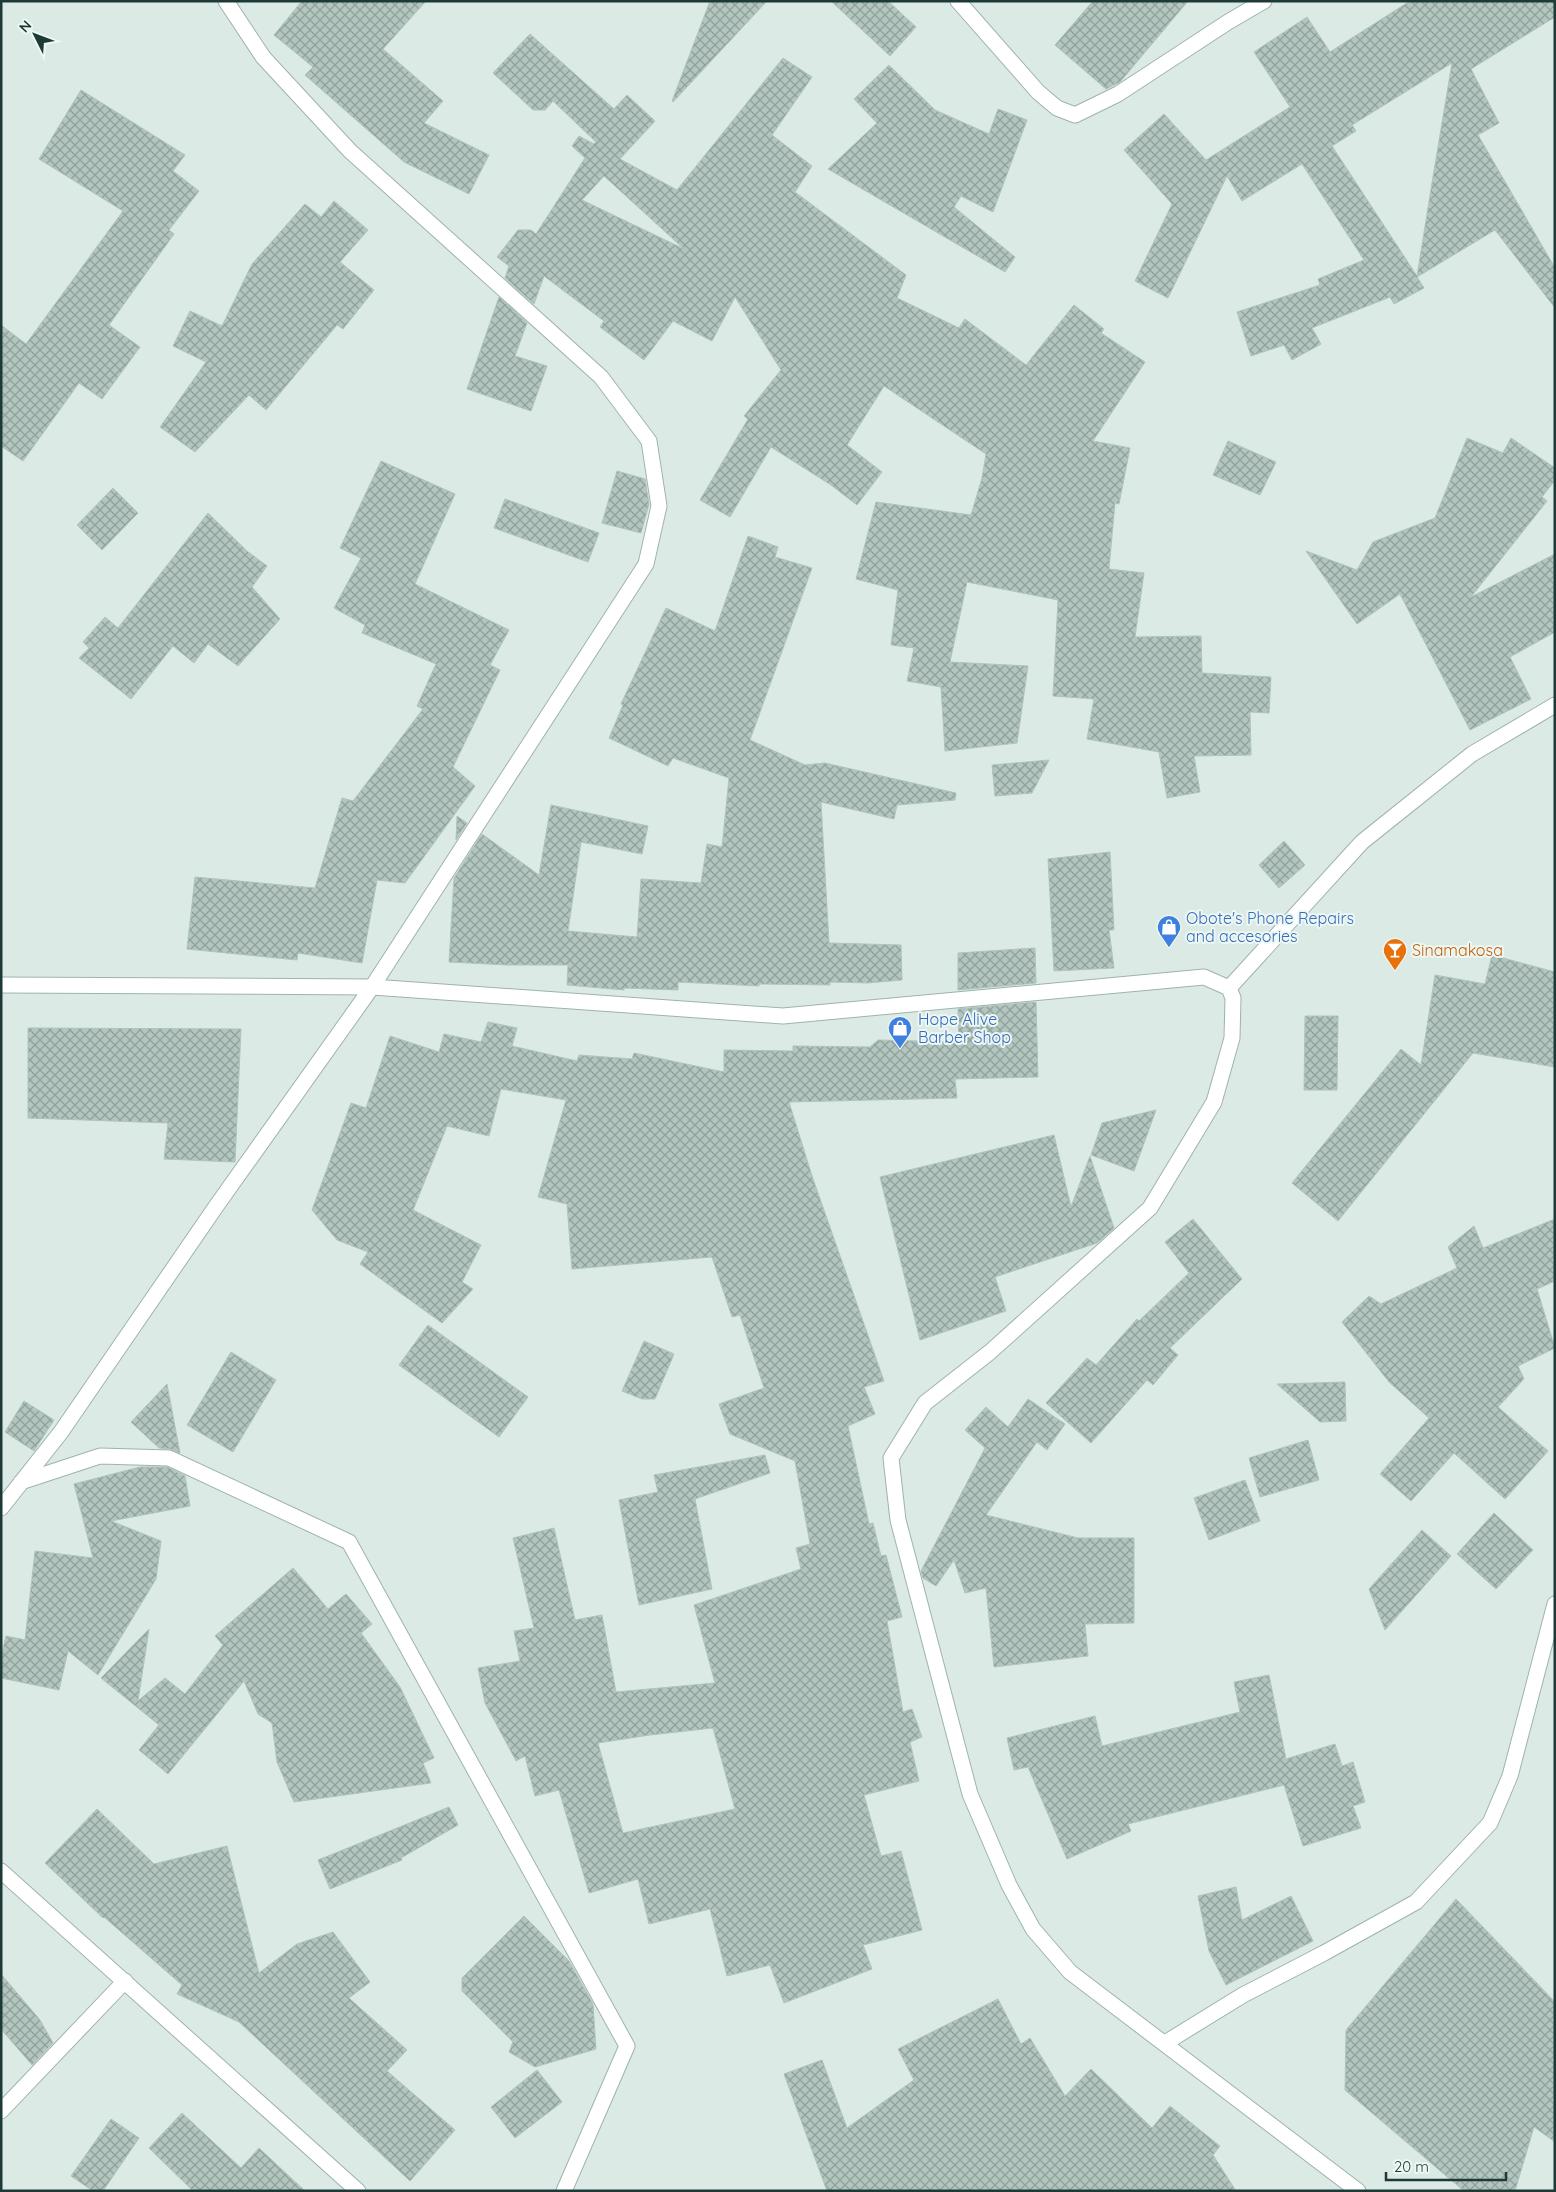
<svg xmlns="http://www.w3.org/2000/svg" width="1556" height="2192" viewBox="0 0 1556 2192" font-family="Quicksand,sans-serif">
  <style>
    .building { fill: url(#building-cross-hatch); stroke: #afc4be; fill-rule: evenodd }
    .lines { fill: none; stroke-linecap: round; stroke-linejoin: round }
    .minor-casing { stroke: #9fb2ae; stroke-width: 17 }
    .tertiary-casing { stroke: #9fb2ae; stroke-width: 17 }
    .minor { stroke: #fff; stroke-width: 15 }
    .tertiary { stroke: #fff; stroke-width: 15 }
    .labels { text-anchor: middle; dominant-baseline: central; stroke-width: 4; stroke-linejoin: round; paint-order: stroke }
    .shop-label { font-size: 16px; fill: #366cbe; stroke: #edf7f3; text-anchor: start }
    .food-label { font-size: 16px; fill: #c56008; stroke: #edf7f3; text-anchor: start }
  </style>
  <defs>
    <pattern id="building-cross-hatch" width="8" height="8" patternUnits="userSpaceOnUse" patternTransform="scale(1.25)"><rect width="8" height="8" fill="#b2c5bf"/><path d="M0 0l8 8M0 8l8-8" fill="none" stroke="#90a19c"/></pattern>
  </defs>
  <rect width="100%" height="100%" fill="#dceae6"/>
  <path class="building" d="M302,1h124l-43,48 60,52 -19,22 65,32 -20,39 -65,-32 -99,-87 8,-8 -39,-32z
    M710,1h57l-94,101 -1,-1z
    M831,1h57l28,26 -26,29z
    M1093,1h95l-68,81 -14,7 -51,-44z
    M1410,1h145v16l-84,52 28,54 -21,12 77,133v40l-60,-78 -78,47 7,11 -30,16 -4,-7 -78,31 9,16 -29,16 -8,-15 -33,11 -14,-44 83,-27 -2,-6 46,-19 -62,-96 -60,37 -15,-25 -59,122 -33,-17 37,-77 -48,-54 40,-36 42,46 84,-53 -36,-55 53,-35 23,35zM1452,63l-20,120 -15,93 -85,-130 24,-15 -4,-6z
    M530,34l84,75 13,-14 28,26 -35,38 57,31 106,-132 29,19 -40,58 40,31 -17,26 111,83 -9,23 62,30 6,-9 61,46 48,-60 30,24 -3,4 44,29 -52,79 37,7 -11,56 -4,-1 -6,66 35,4 -9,64 66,-1 1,37 69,4 -2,36 -19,-1 1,43 -57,1 6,36 -33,6 -8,-46 -72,-13 7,-40 -41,-3 5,-96 -91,-18 -17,80 78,4 -11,77 -72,8 -4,-64 -34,-6 7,-33 -23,-3 7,-55 -42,-11 20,-77 95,13 11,-37 4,-24 -102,-68 -37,59 35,27 -25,33 -26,-20 -60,-38 -41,70 -30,-17 48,-81 -4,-3 37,-46 -46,-73 -23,44 -39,-20 -29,39 -44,-33 4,-6 -60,-45 -10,28 -29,-26 4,-12 -12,-9 21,-27h13l5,4 49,-76 -13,-12 7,-10 15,8 2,-2 -43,-41 -8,9h-12l-40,-37zM604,176l80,73 -102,-49z
    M889,65l46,45 54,24 9,-25 29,11 -34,92 -32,-16 -7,11 61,50 -10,15 -177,-103 49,-46 -23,-24z
    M81,90l104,65 -12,16 26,20 -30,39 5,4 -65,91 31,22 -38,52 -23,-16 -56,78 -22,-15v-121l25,19 97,-133 -84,-52z
    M334,201l34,29 -28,32 34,28 -31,39 -6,-4 -71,85 -17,-15 -54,57 -35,-25 46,-65 -33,-16 17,-35 32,15 30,-62 53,-60 16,13z
    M499,297l28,26 -12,33 32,10 -16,45 -64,-22z
    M1467,438l36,15 8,-15 44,30v12l-13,17 5,4 -76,96 84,-43v78l-45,25 21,42 -61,31 -70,-136 -43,30 -51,-73 51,19 16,-28 62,-24z
    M1228,441l48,21 -16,33 -47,-20z
    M381,461l74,33 -40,90 94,46 -19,35 10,5 -47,97 22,19 -70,97 -28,-3 -15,83 -64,-10 -1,7 -110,-11 8,-72 120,11 27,-90 11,3 70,-92 -6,-3 19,-42 -74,-31 3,-8 -31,-17 27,-50 -21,-10z
    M617,471l28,8 4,25 -8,29 -39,-10z
    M113,488l25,25 -36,37 -25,-25z
    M505,499l94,34 -11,29 -94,-34z
    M208,513l39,38 20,15 -15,21 28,32 -42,47 -30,-22 -14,19 -21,-17 -42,53 -52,-41 10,-10 -6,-6 22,-25 13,11z
    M748,536l30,11 -3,10 37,11 -62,172 55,25 20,-2 131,30 -1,7 -58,5 -3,14 -73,-17 8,141 72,2 1,35 -34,3 -38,-1v3l-71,-1v2l-81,-4v8l-54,-2v2l-57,-5 1,-20h-60l-59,-3 5,-84 28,-44 57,41 12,-70 97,21 -6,28 -61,-12 -13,89 69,6 4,-58 60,4 6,-39 15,3 7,-69 -56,-20 -5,8 -59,-28 14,-33 -2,-1 45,-96 49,23z
    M1049,760l-17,33 -37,3 -3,-31z
    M457,816l10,7 -11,17z
    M1284,841l21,24 -26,23 -20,-23z
    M1110,852l4,78h-5l5,38 -60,3 -6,-112z
    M1035,948l1,35 -78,7v-37z
    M1492,955l63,17v95l-82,-14 -135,168 -46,-38 109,-134 20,16 14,-90 50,9z
    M1036,1002l2,75 -83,2 2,19 -168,4 23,74 72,205 -20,6 11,27 -27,12 21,98 4,-1 8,33 5,-1 16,62 -15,4 16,91 9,-3 10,28 -12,5 9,39 -55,14 17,61 20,-5 21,79 -59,15 9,24 -88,34 -14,-38 -43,11 -17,-67 -61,15 -11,-45 -49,14 -30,-103 -24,6 -10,-40 -9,5 -31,-58 -7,-35 42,-7 -6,-30 20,-3 -21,-90 41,-10 21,92 27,-5 14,77 99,-9 -21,-78 107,-36 -5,-21 14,-4 -15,-83 -65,-27 -11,-30 45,-16 -24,-73 -8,2 -20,-60 -140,12 -5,-65 -29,-7 28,-97 -65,-11 -12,47 -42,-10 -34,84 68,35 -19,37 11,7 -31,34 -82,-59 8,-12 -31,-12 -25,-30 39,-107 15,5 24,-72 49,16 5,-18 37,8 7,-20 29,6 -5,18 65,15 2,-6 53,4 2,-6 90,19v-22l69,1v-5l77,1 8,-7 81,2 -1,-33zM713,1728l22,81 -112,24 -25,-90 52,-8z
    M1305,1016h33l-1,74h-33z
    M28,1028l213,1 -6,133 -71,-3 4,-36 -140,-5z
    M1156,1110l-22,61 -43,-16 11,-32z
    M1054,1135l17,72 19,-51 24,72 -17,15 -102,34 11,34 -86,29 -40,-163z
    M1193,1219l49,60 -72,69 8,7 -25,30 -6,-5 -56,63 -45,-40 41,-45 9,7 41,-46 2,2 50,-48 -24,-31z
    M1555,1219v62l-18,8 18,59 -37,18 6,13 -26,28 50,44 -43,48 -51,-46 -43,48 -31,-27 49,-56 -40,-36 -47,-60 27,-26 12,8 76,-36 -9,-21 26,-21 9,22z
    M428,1325l100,72 -29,40 -100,-72z
    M644,1341l30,13 -19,45h-13l-20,-8z
    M231,1352l45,28 -43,72 -46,-27z
    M1345,1382l1,39 -26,1 -43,-38z
    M167,1384l13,69 -10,-4 -11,-1 -28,-26z
    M1028,1399l37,25 -18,26 -10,-8 -51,73 92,23h56v85l-49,1 3,32 -94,11 -8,-79 -21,5 -11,-33 -18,26 -13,-8 -2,-7 64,-123 -20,-18 21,-23 22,20z
    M24,1401l30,19 -20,31 -29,-19z
    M1308,1440l11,40 -59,17 -11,-39z
    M765,1455l5,18 -75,26 17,90 -73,16 -20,-105 39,-8 -4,-17z
    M140,1467h27l18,9 5,30 -79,15 50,20 -5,38 -58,96 -30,-24 -9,39 -58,-12v-21l5,-21 19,4 10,-89 58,7 -19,-74z
    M1245,1480l15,41 -51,19 -15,-42z
    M1494,1513l39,37 -37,39 -39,-35z
    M1422,1530l29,26 -66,74 -16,-41z
    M293,1568l35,41 18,-15 26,30 -11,9 39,54 34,71 -11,5 8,20 -137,19 -17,-40 -5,-39 -14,-9 -14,-33 -76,93 -29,-24 20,-25 -58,-47 48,-49 -11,72 27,-23 20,16 38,-49 -8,-9z
    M1269,1675l17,84 49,-15 7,22 11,-4 12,40 -12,4 8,22 -58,18 -19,-61 -156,39 3,7 -64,28 -39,-92 -14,3 -7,-32 88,-22 7,30 138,-34 -6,-30z
    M449,1807l9,18 -57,33 1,2 -72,29 -12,-29z
    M97,1809l57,55 73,-18 32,127 38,-29 36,-12 37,50 -21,16 58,52 -20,21 68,59 -45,51 -171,-159 -62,-28 5,-9 -78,-68 -1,1 -58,-55z
    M1236,1887l6,33 49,-24 22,45 -87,44 -17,-34 -11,-55z
    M1456,1899l99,103v140l-21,-15 -19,64h-51l-119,-101 1,-60z
    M524,1916l45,45 24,43 3,45 -61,18 -26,-15 4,-10 -51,-51v-13z
    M1,1974l39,46 13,23 -21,22 -31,-36z
    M998,1999l23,45 9,-6 35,58 26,-27 61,59 18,-22 50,40 -7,9 23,36h-409l-43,-117 38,-14 25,68 67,-48 -16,-31z
    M537,2070l25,32 -47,36 -24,-31z
    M182,2113l59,55 18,-20 46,43h-112l-44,-43z
    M111,2119l28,19 -36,53h-10l-22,-15z"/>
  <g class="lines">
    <g class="minor-casing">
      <path id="minor" d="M958,1l80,91 19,16 18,7 43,-21 110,-72 36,-21
        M1229,988l133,-146 110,-88 83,-49
        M21,1482l79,-26 69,2 180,84 278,504 -63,145
        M1,1508l60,-76 156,-227 155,-218 274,-423 13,-58 -10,-65 -48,-64 -251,-226 -87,-94 -37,-56
        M1,1871l357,320
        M1165,2043l78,-48 81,-42 92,-51 74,-79 20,-47 45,-172
        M1,2111l124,-130"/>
    </g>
    <g class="tertiary-casing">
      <path id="tertiary" d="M1,985l371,2 411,29 421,-39 25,11 4,10 -1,40 -18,64 -64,106 -160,144 -65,51 -34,55 7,62 72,274 39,91 24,44 37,43 288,219"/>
    </g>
    <use href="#minor" class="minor"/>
    <use href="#tertiary" class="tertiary"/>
  </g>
  <defs>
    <g id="shop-pin" transform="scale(1.25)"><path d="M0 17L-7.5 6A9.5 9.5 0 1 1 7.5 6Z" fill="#3f7fe0" stroke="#edf7f3"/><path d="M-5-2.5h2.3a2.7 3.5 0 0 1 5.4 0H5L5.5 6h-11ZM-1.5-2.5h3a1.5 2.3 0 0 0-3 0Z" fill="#fff"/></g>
    <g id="bar-pin" transform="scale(1.25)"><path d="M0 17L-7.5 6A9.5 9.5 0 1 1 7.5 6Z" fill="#e8710a" stroke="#edf7f3"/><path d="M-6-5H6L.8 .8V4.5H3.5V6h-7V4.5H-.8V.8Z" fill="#fff"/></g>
  </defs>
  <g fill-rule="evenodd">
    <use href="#shop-pin" x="1169" y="927"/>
    <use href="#bar-pin" x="1395" y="950"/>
    <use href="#shop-pin" x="900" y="1028"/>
  </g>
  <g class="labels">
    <g class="shop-label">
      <text x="1186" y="918">Obote's Phone Repairs<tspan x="1186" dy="18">and accesories</tspan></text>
      <text x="918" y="1019">Hope Alive<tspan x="918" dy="18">Barber Shop</tspan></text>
    </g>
    <g class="food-label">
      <text x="1412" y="950">Sinamakosa</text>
    </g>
  </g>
  <rect width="1556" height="2192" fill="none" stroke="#1d3a36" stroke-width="5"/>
  <g transform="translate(35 35) rotate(312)" stroke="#edf7f3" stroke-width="4" paint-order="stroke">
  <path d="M0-4L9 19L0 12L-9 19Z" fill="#1d3a36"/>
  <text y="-8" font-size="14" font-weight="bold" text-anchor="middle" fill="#1d3a36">N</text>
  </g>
  <path d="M1386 2172v8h120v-8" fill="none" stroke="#1d3a36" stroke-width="2.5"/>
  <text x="1394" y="2172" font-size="15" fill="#1d3a36" stroke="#edf7f3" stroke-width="4" paint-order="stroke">20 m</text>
</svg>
